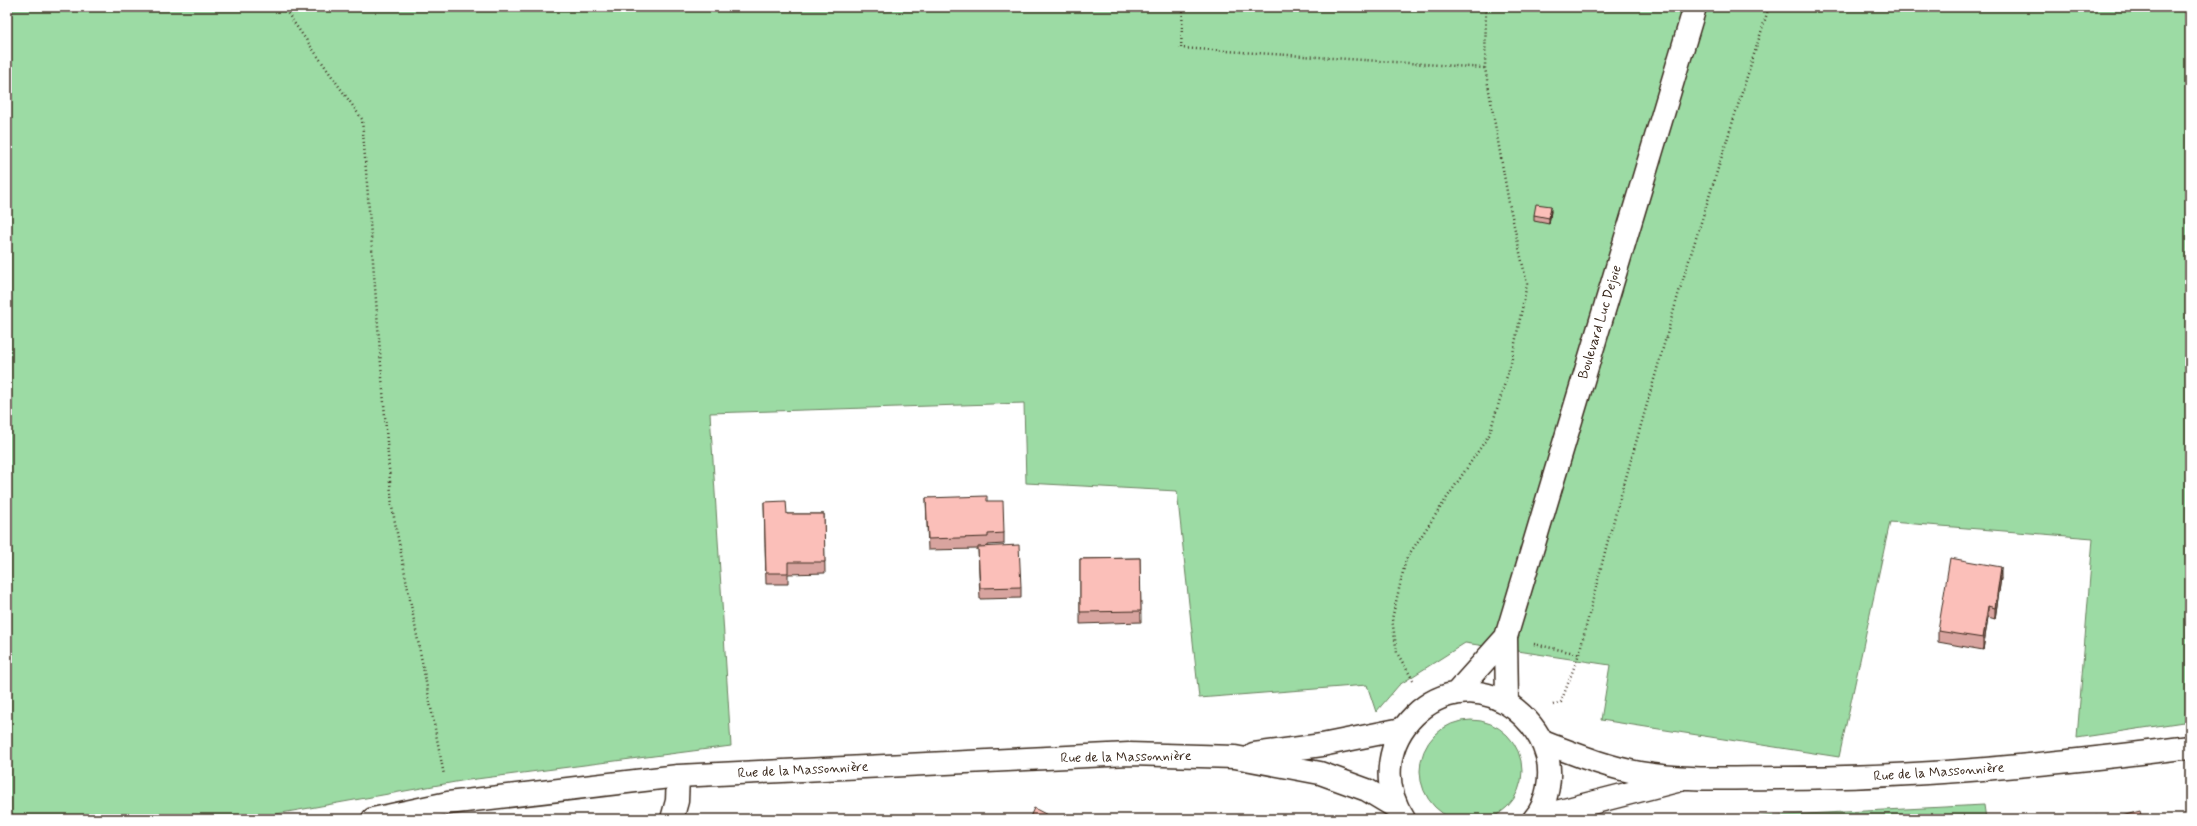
<svg xmlns="http://www.w3.org/2000/svg" width="2197" height="826" viewBox="0 0 2197 826" font-family="Mynerve,sans-serif">
  <style>
    .green { fill: #9cdba4; stroke: #6c8261 }
    .lines { fill: none; stroke-linecap: round; stroke-linejoin: round }
    .street-casing { stroke: #3b2a1e; stroke-width: 25 }
    .secondary-casing { stroke: #3b2a1e; stroke-width: 25 }
    .path { stroke: #3b2a1e; stroke-width: 2.5; stroke-dasharray: 1 3; stroke-linecap: butt }
    .street { stroke: #fff; stroke-width: 22 }
    .secondary { stroke: #fff; stroke-width: 22 }
    .wall { fill: #d8a49f; stroke: #3b2a1e }
    .shaded-wall { fill: #b08682; stroke: #3b2a1e }
    .building { fill: #fbbfb9; stroke: #3b2a1e }
    .labels { text-anchor: middle; dominant-baseline: central; stroke-width: 3; stroke-linejoin: round; paint-order: stroke }
    .street-label { font-size: 14px; fill: #3b2a1e; stroke: #fff }
  </style>
  <rect width="100%" height="100%" fill="#fff"/>
  <filter id="ink" filterUnits="userSpaceOnUse"><feTurbulence type="fractalNoise" baseFrequency=".025" numOctaves="2"/><feDisplacementMap in="SourceGraphic" scale="8" xChannelSelector="R" yChannelSelector="G"/><feConvolveMatrix kernelMatrix="1 2 1 2 8 2 1 2 1" color-interpolation-filters="sRGB"/></filter>
  <g filter="url(#ink)">
    <path class="green" d="M7,7h2183v714l-113,17 16,-200 -203,-16 -51,235 -238,-37 9,-55 -145,-22 -66,42 -23,27 -9,-27 -168,13 -22,-207 -151,-8 -2,-80 -314,10 21,333 -270,35 -213,38h-241z
      M1420 771a51 51 0 1 1 102 0a51 51 0 1 1-102 0Z
      M1984,805l2,14h-280z"/>
    <g class="lines">
      <g class="street-casing">
        <path id="street" d="M1543,742c32,12 63,25 97,31 46,8 94,5 141,5 137,0 273,-14 409,-31
          M1254,754l68,-9 80,-16
          M1537,817l140,-36
          M373,819l75,-16 230,-27 451,-22 106,3 85,16 47,17 30,18
          M672,819l5,-18 1,-25"/>
      </g>
      <g class="secondary-casing">
        <path id="secondary" d="M1455,694l51,-57
          M1507,702l-1,-65 189,-630
          M1404,819c-50,-76 41,-164 111,-110 15,12 27,28 32,47 5,19 1,48 -13,63"/>
      </g>
      <path class="path" d="M283,7l79,112 30,388 52,268
        M1183,7l-2,41 304,20
        M1534,644l45,10
        M1413,680l-16,-27 -5,-34 14,-60 83,-124 22,-72 16,-79 -18,-81 -24,-135 1,-61
        M1553,705l8,-3 18,-48 28,-110 72,-252 90,-285"/>
      <use href="#street" class="street"/>
      <use href="#secondary" class="secondary"/>
    </g>
    <path class="wall" d="M1551,211l-2,13 -15,-3v-6z
      M926,498l61,3 17,32v11l-16,1v1l33,41v11l-41,1 -2,-50 -50,1z
      M764,502l23,12h37l1,59 -37,1v10h-22z
      M1140,558l1,64 -61,2v-65z
      M2001,578l-6,41 -7,-2 -5,33 -45,-8v-11z"/>
    <path class="shaded-wall" d="M1551,206v5l-2,13v-6z
      M2001,567v11l-6,41v-11z
      M1988,606v11l-5,33v-12z"/>
    <path class="building" d="M1536,204l15,2 -2,12 -15,-3z
      M987,496v5h16l1,32 -16,1v3l-60,2 -2,-41z
      M786,501l1,13h37l1,48h-37v11h-22l-2,-71z
      M1019,545l2,42 -41,1 -2,-41z
      M1140,558l1,53 -61,1v-53z
      M1950,558l51,9 -6,41 -7,-2 -5,32 -45,-7z
      M1034,808l21,11h-26z
      M2140,811l2,8h-31z
      M737,816l10,3h-11z
      M2097,816l1,3h-12z"/>
  </g>
  <g class="labels">
    <g class="street-label">
      <text transform="translate(1600 322) rotate(-73)">Boulevard Luc Dejoie</text>
      <text transform="translate(1126 757) rotate(-1)">Rue de la Massonnière</text>
      <text transform="translate(803 770) rotate(-3)">Rue de la Massonnière</text>
      <text transform="translate(1939 772) rotate(-4)">Rue de la Massonnière</text>
    </g>
  </g>
  <rect width="2197" height="826" fill="none" stroke="#fff" stroke-width="24"/>
  <rect x="12" y="12" width="2173" height="802" fill="none" stroke="#3b2a1e" stroke-width="1.5" filter="url(#ink)"/>
</svg>
